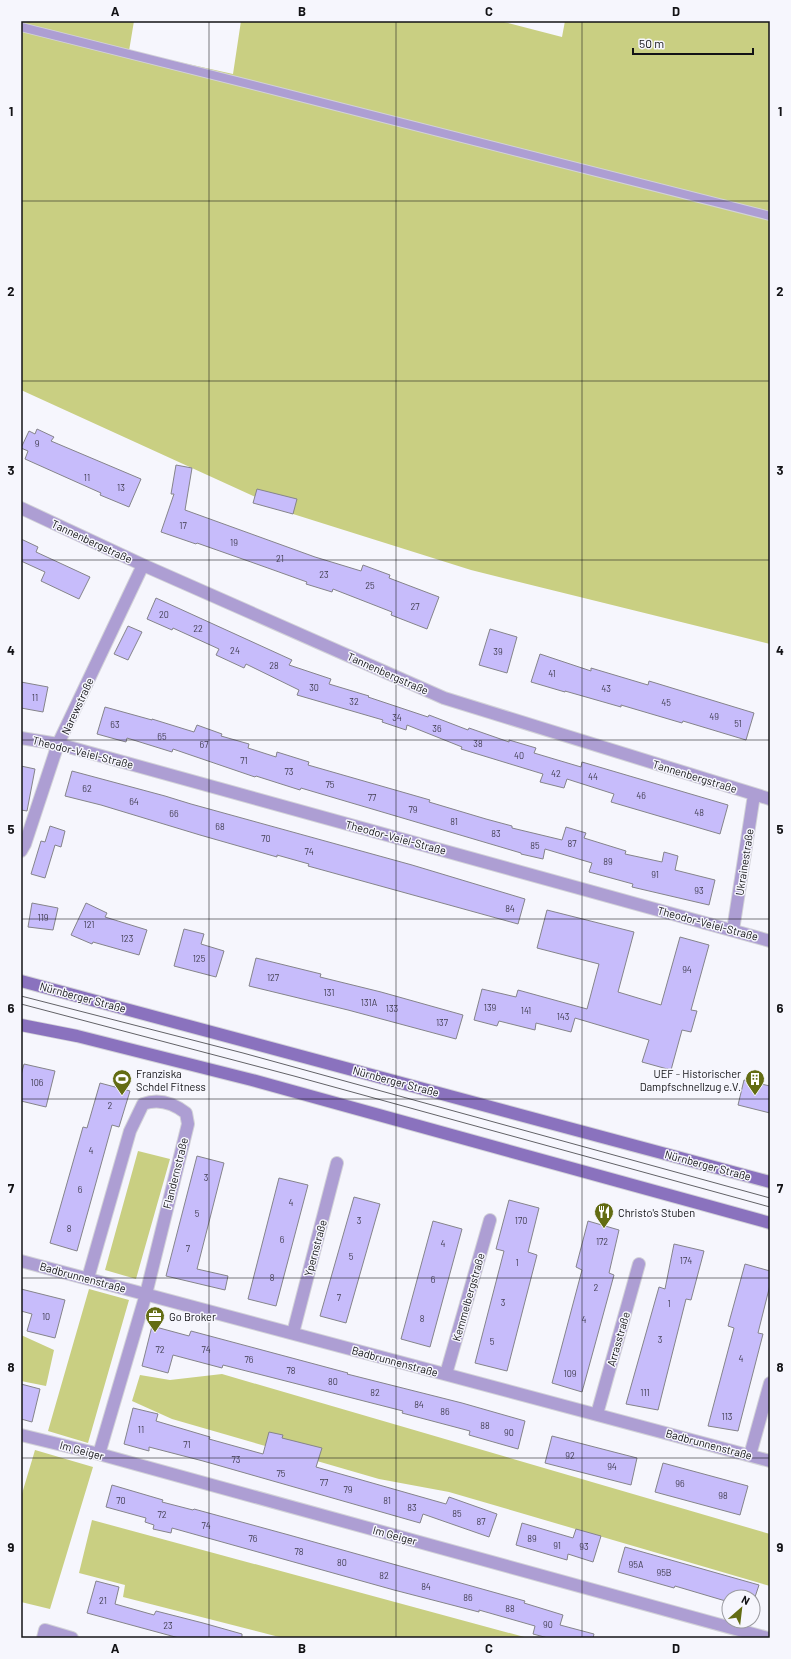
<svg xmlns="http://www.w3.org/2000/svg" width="791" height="1659" viewBox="0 0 791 1659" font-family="Barlow,sans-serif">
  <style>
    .green { fill: #c9cf82 }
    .building { fill: #c7bcfb; stroke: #85848a }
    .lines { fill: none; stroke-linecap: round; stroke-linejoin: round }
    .lane-casing { stroke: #d2d2d8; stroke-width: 10 }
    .street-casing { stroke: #d2d2d8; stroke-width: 14 }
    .secondary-casing { stroke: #d2d2d8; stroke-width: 14 }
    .lane { stroke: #ad9ed3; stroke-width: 8 }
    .street { stroke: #ad9ed3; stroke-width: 12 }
    .secondary { stroke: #8a72be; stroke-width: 12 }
    .tram { stroke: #626267; stroke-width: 1 }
    .grid { fill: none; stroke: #131316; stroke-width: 1; stroke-opacity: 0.55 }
    .labels { text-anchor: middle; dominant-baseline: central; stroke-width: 3; stroke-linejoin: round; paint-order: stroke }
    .number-label { font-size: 9px; fill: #403d4f }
    .street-label { font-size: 11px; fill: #131316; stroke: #f6f6fd }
    .poi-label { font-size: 11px; fill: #131316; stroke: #f6f6fd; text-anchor: start }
    .neatline { fill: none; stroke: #131316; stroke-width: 1.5 }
    .grid-label { font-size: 13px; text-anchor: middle; font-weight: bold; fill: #131316 }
  </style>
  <rect width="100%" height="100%" fill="#f6f6fd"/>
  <path class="green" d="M21,21h113l-5,30 104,23 8,-53h259l62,16 3,-16h205v623l-299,-74 -178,-56 -272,-124z
    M138,1151l32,8 -34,120 -31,-9z
    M89,1289l40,11 -41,143 -40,-12z
    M21,1335l33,15 -8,36 -25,-5z
    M222,1374l548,160v52l-321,-94 -70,-13 -207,-60 -40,-18 8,-26 30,5z
    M35,1450l58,17 -43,142 -29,-7v-105z
    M92,1520l436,118h-245l-160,-41 2,-12 -46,-12z"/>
  <path class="building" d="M37,429l17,8 -3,4 90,38 -12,28 -29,-12 1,-2 -76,-34 3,-8 -7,-3 8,-17 6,3z
    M176,465l16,3 -7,42 130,47 46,14 2,-6 27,10 -1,3 50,19 -12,32 -36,-14 1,-3 -59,-23 -1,3 -26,-8 1,-2 -56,-20 -54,-19 -1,1 -35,-12 13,-38h-3z
    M257,489l40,10 -4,15 -40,-11z
    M21,539l17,8 -2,5 54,25 -11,22 -38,-18 4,-9 -24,-11z
    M156,598l136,62 -3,5 42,14 -2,5 40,12 -1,1 60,20 1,-2 39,15 1,-2 40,14v-2l27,8 -2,5 47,14 1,-5 146,43 -8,29 -109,-32 3,-8 -47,-15 -3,9 -24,-6 3,-8 -82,-25 1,-2 -55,-22 -1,5 -24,-8 1,-2 -86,-25 2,-5 -53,-26 -2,4 -28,-13 3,-6 -46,-21 -1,2 -25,-11z
    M128,626l14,6 -14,28 -14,-6z
    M490,629l27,8 -10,36 -28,-8z
    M540,654l51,17v-3l57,17 1,-4 105,32 -8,27 -63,-19 -1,2 -61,-18v2l-56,-16v1l-34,-10z
    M21,682l27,5 -5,25 -22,-4z
    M105,707l47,13v-1l42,13 3,-7 25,9 -1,2 28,8 -1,4 28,9 1,-5 32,10 -1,3 122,35 -1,2 57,17 26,7v2l50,12 4,-13 20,6 -2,5 42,13 -1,3 37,8 2,-10 14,4 -3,14 40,10 -6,25 -77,-18 1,-3 -44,-12 3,-9 -47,-14 -2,10 -22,-5v-1l-220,-65 -1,2 -44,-14 -1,1 -82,-28 -1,3 -45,-14 -1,4 -29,-8z
    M21,766l14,3 -8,42 -6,-1z
    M72,771l93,25 26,8 221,61 113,34 -7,25 -210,-58 1,-2 -32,-9v2l-77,-22 -99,-30 -36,-9z
    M50,826l15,5 -4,16 -6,-2 -10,33 -14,-4 10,-33 4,1z
    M32,903l26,5 -5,22 -25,-3z
    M86,903l21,10 -2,4 42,13 -8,25 -46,-13 -1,2 -21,-9z
    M547,910l87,22 -16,60 43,13 19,-68 29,8 -18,65 6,1 -6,21 -9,-2 -11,40 -29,-8 7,-22 -74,-22 -4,14 -35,-9 -1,7 -36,-9 -2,5 -23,-6 8,-31 34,8 2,-7 69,19 12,-45 -62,-16z
    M184,929l20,5 -3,10 23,7 -8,26 -42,-11z
    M256,958l65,16 -1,3 61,15 82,23 -7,24 -108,-29 -99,-24z
    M24,1064l31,7 -9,36 -25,-6v-26z
    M744,1080l26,6v27l-32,-8z
    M100,1083l30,8 -11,36 -7,-2 -35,126 -27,-8 33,-116 4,1z
    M197,1156l27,7 -27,106 31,7 -3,14 -59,-14z
    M279,1178l29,7 -32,121 -28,-7z
    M354,1197l26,7 -34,119 -26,-7z
    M509,1200l30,8 -11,44 9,3 -30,116 -32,-8 29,-112 -8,-2z
    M433,1221l29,8 -32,118 -29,-8z
    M588,1221l31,9 -10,43 5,2 -32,117 -30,-9 30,-113 -6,-3z
    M674,1244l30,7 -13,49 -5,-1 -28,111 -32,-6 33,-117 6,2z
    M745,1264l25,7v14l-12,48 5,1 -25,97 -30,-5 26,-98 -6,-2z
    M21,1289l44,11 -10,38 -28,-7 5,-17 -11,-3z
    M152,1326l37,10 2,-5 157,42 -1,1 115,29 63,18 -7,28 -49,-14 1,-4 -68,-18 1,-2 -180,-46 -1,3 -49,-13 -5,18 -26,-7z
    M21,1384l19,5 -8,33 -11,-3z
    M133,1408l25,6 -2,7 54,16 -1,2 54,15 6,-22 14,3 -1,3 40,10 -6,19 130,37 3,-7 48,17 -8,23 -66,-23 -3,9 -217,-62 -54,-14v4l-25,-7z
    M552,1436l85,22 -6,27 -86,-22z
    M663,1463l85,23 -8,29 -85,-23z
    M112,1485l51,15 -1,2 31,8 1,-1 95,26 236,66 -1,2 39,12 -3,10 34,9 -1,4h-45l-15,-4 2,-8 -56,-16v2l-85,-22 -222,-62 -1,5 -18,-4 1,-4 -9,-3 1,-4 -40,-11z
    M522,1523l51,15 3,-9 25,7 -8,26 -25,-8 -1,6 -51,-15z
    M625,1547l134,38 -4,12h-26v5l-54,-16 -1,2 -56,-16z
    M96,1581l23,6 -4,17 39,11 2,-4 47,12 39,11v4h-63l-92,-25z"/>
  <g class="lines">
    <g class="lane-casing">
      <path id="lane" d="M21,27c250,62 499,126 749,189"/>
    </g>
    <g class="street-casing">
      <path id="street" d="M21,508l122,57 301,133 326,101
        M21,738l37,6 712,197
        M21,851l4,-7 33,-100 85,-179
        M733,930l21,-135
        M21,1261l749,200
        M88,1278l42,-147 13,-27c16,-6 30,-1 43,9l2,11 -42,170 -47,160
        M293,1333l44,-170
        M446,1374l44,-154
        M597,1414l42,-150
        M21,1435l78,19 669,184
        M750,1455l20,-72
        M43,1638l2,-8 27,8"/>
    </g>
    <g class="secondary-casing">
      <path id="secondary" d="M21,981l749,201
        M21,1025l56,11 175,44 518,143"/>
    </g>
    <use href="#lane" class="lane"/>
    <use href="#street" class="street"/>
    <use href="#secondary" class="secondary"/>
    <path class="tram" d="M21,996l222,57 527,145
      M21,1004l273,72 476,131"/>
  </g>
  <path class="grid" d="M209,21v1617M396,21v1617M582,21v1617M21,201h749M21,381h749M21,560h749M21,740h749M21,919h749M21,1099h749M21,1278h749M21,1458h749"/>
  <defs>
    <g id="stadium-pin" transform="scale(1)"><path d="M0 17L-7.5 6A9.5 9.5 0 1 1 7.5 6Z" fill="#636c13" stroke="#f6f6fd"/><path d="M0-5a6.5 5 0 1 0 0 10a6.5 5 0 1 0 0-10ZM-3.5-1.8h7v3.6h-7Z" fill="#fff"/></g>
    <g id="building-pin" transform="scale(1)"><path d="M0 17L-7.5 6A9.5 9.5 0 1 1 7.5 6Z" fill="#636c13" stroke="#f6f6fd"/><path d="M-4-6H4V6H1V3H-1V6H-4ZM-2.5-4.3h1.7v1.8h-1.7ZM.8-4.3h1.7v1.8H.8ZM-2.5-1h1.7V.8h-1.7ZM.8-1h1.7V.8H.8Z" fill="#fff"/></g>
    <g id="restaurant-pin" transform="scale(1)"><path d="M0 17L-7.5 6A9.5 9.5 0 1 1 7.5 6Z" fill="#636c13" stroke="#f6f6fd"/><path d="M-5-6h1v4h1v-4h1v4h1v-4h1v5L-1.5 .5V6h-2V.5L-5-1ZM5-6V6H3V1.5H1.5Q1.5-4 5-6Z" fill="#fff"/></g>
    <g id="office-pin" transform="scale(1)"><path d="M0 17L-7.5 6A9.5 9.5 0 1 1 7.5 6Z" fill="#636c13" stroke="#f6f6fd"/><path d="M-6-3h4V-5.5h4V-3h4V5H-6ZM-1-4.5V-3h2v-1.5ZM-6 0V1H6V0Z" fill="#fff"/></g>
  </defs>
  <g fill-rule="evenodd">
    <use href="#stadium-pin" x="122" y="1079"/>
    <use href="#building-pin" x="755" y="1079"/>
    <use href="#restaurant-pin" x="604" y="1212"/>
    <use href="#office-pin" x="155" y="1316"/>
  </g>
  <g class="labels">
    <g class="number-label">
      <text x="37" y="443">9</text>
      <text x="87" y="477">11</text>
      <text x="121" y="487">13</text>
      <text x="183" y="525">17</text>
      <text x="234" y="542">19</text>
      <text x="280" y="558">21</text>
      <text x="324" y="574">23</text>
      <text x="370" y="585">25</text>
      <text x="415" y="606">27</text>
      <text x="164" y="614">20</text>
      <text x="198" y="628">22</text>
      <text x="235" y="650">24</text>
      <text x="498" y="651">39</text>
      <text x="274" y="665">28</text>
      <text x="552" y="673">41</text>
      <text x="314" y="687">30</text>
      <text x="606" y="688">43</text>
      <text x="35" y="697">11</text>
      <text x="354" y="701">32</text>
      <text x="666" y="702">45</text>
      <text x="714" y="716">49</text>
      <text x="397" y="717">34</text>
      <text x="738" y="723">51</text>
      <text x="115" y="724">63</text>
      <text x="437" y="728">36</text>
      <text x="162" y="736">65</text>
      <text x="478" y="743">38</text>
      <text x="204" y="744">67</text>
      <text x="519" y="755">40</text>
      <text x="244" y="760">71</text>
      <text x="289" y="771">73</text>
      <text x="556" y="773">42</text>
      <text x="593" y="776">44</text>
      <text x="330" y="784">75</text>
      <text x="87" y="788">62</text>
      <text x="641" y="795">46</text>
      <text x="372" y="797">77</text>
      <text x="134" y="801">64</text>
      <text x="413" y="809">79</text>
      <text x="699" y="812">48</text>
      <text x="174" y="813">66</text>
      <text x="454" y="821">81</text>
      <text x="220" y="826">68</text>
      <text x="496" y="833">83</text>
      <text x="266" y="838">70</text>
      <text x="572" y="843">87</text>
      <text x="535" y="845">85</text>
      <text x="309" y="851">74</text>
      <text x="608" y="861">89</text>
      <text x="655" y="874">91</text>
      <text x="699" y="890">93</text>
      <text x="510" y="908">84</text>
      <text x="43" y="917">119</text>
      <text x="89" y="924">121</text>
      <text x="127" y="938">123</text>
      <text x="199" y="958">125</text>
      <text x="687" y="969">94</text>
      <text x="273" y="977">127</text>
      <text x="329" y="992">131</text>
      <text x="369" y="1002">131A</text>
      <text x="490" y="1007">139</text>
      <text x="392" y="1008">133</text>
      <text x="526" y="1010">141</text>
      <text x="563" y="1016">143</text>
      <text x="442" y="1022">137</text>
      <text x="37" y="1082">106</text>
      <text x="110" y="1105">2</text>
      <text x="91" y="1150">4</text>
      <text x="206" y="1177">3</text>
      <text x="80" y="1189">6</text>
      <text x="291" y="1202">4</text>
      <text x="197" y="1213">5</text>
      <text x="359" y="1220">3</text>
      <text x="521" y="1220">170</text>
      <text x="69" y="1228">8</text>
      <text x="282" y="1239">6</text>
      <text x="602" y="1241">172</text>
      <text x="443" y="1243">4</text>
      <text x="188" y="1248">7</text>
      <text x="351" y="1256">5</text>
      <text x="686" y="1260">174</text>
      <text x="517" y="1262">1</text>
      <text x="272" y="1277">8</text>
      <text x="433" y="1279">6</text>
      <text x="596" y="1287">2</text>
      <text x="339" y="1297">7</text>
      <text x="503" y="1302">3</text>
      <text x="669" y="1303">1</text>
      <text x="46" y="1316">10</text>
      <text x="422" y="1318">8</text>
      <text x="584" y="1319">4</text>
      <text x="660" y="1339">3</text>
      <text x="492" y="1341">5</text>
      <text x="160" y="1349">72</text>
      <text x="206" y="1349">74</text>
      <text x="741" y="1358">4</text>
      <text x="249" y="1359">76</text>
      <text x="291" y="1370">78</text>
      <text x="570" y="1373">109</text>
      <text x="333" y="1381">80</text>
      <text x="375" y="1392">82</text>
      <text x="645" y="1392">111</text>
      <text x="419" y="1404">84</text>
      <text x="445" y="1411">86</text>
      <text x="727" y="1416">113</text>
      <text x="485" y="1425">88</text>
      <text x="141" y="1429">11</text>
      <text x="509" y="1432">90</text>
      <text x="187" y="1444">71</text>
      <text x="570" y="1455">92</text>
      <text x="236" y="1459">73</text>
      <text x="612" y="1466">94</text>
      <text x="281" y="1473">75</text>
      <text x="324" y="1482">77</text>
      <text x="680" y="1483">96</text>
      <text x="348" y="1489">79</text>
      <text x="723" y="1495">98</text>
      <text x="121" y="1500">70</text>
      <text x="387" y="1500">81</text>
      <text x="412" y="1507">83</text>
      <text x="457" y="1513">85</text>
      <text x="162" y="1514">72</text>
      <text x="481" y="1521">87</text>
      <text x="206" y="1525">74</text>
      <text x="253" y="1538">76</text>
      <text x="532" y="1538">89</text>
      <text x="557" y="1545">91</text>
      <text x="584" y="1546">93</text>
      <text x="299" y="1551">78</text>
      <text x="342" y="1562">80</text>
      <text x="636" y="1564">95A</text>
      <text x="664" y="1572">95B</text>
      <text x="384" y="1575">82</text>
      <text x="426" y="1586">84</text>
      <text x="468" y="1597">86</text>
      <text x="103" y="1600">21</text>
      <text x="510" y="1608">88</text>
      <text x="548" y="1624">90</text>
      <text x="168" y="1625">23</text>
    </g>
    <g class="street-label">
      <text transform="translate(92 541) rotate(25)">Tannenbergstraße</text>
      <text transform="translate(388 673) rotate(24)">Tannenbergstraße</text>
      <text transform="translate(77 706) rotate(-65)">Narewstraße</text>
      <text transform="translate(83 752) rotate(14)">Theodor-Veiel-Straße</text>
      <text transform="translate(695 776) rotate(17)">Tannenbergstraße</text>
      <text transform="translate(396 837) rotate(15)">Theodor-Veiel-Straße</text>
      <text transform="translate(744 862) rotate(-81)">Ukrainestraße</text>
      <text transform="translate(708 923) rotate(15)">Theodor-Veiel-Straße</text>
      <text transform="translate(83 997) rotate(15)">Nürnberger Straße</text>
      <text transform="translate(396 1081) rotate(15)">Nürnberger Straße</text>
      <text transform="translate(708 1165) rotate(15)">Nürnberger Straße</text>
      <text transform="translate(175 1173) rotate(-76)">Flandernstraße</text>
      <text transform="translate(315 1248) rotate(-75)">Ypernstraße</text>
      <text transform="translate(83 1277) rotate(15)">Badbrunnenstraße</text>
      <text transform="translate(468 1297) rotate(-74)">Kemmelbergstraße</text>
      <text transform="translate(618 1339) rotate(-74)">Arrasstraße</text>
      <text transform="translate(395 1361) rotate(15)">Badbrunnenstraße</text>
      <text transform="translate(709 1444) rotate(15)">Badbrunnenstraße</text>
      <text transform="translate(82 1450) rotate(15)">Im Geiger</text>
      <text transform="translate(395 1535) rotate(15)">Im Geiger</text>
    </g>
    <g class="poi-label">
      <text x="136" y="1073">Franziska<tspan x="136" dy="13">Schdel Fitness</tspan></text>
      <text x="741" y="1073" text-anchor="end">UEF - Historischer<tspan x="741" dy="13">Dampfschnellzug e.V.</tspan></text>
      <text x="618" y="1212">Christo's Stuben</text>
      <text x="169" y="1316">Go Broker</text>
    </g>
  </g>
  <rect width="791" height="1659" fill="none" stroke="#f6f6fd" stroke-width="44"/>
  <g transform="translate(741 1609) rotate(28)"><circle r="19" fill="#f6f6fd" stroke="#9b9ba1"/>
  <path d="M0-3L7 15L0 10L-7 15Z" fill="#636c13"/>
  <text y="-6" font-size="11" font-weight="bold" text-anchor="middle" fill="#131316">N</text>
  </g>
  <path d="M633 48v6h120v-6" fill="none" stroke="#131316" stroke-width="2"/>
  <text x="639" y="48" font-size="12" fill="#131316" stroke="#f6f6fd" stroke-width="3" paint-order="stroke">50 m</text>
  <rect x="22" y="22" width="747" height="1615" class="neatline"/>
  <g class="grid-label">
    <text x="115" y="16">A</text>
    <text x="302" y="16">B</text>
    <text x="489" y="16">C</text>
    <text x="676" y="16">D</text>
    <text x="11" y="116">1</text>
    <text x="780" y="116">1</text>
    <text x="11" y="296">2</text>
    <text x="780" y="296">2</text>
    <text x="11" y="475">3</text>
    <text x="780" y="475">3</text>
    <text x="11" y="655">4</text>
    <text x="780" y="655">4</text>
    <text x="11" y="834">5</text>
    <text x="780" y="834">5</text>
    <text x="11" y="1013">6</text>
    <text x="780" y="1013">6</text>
    <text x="11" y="1193">7</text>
    <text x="780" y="1193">7</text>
    <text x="11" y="1372">8</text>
    <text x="780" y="1372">8</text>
    <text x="11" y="1552">9</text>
    <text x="780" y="1552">9</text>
    <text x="115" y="1653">A</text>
    <text x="302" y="1653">B</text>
    <text x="489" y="1653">C</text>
    <text x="676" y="1653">D</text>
  </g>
</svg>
